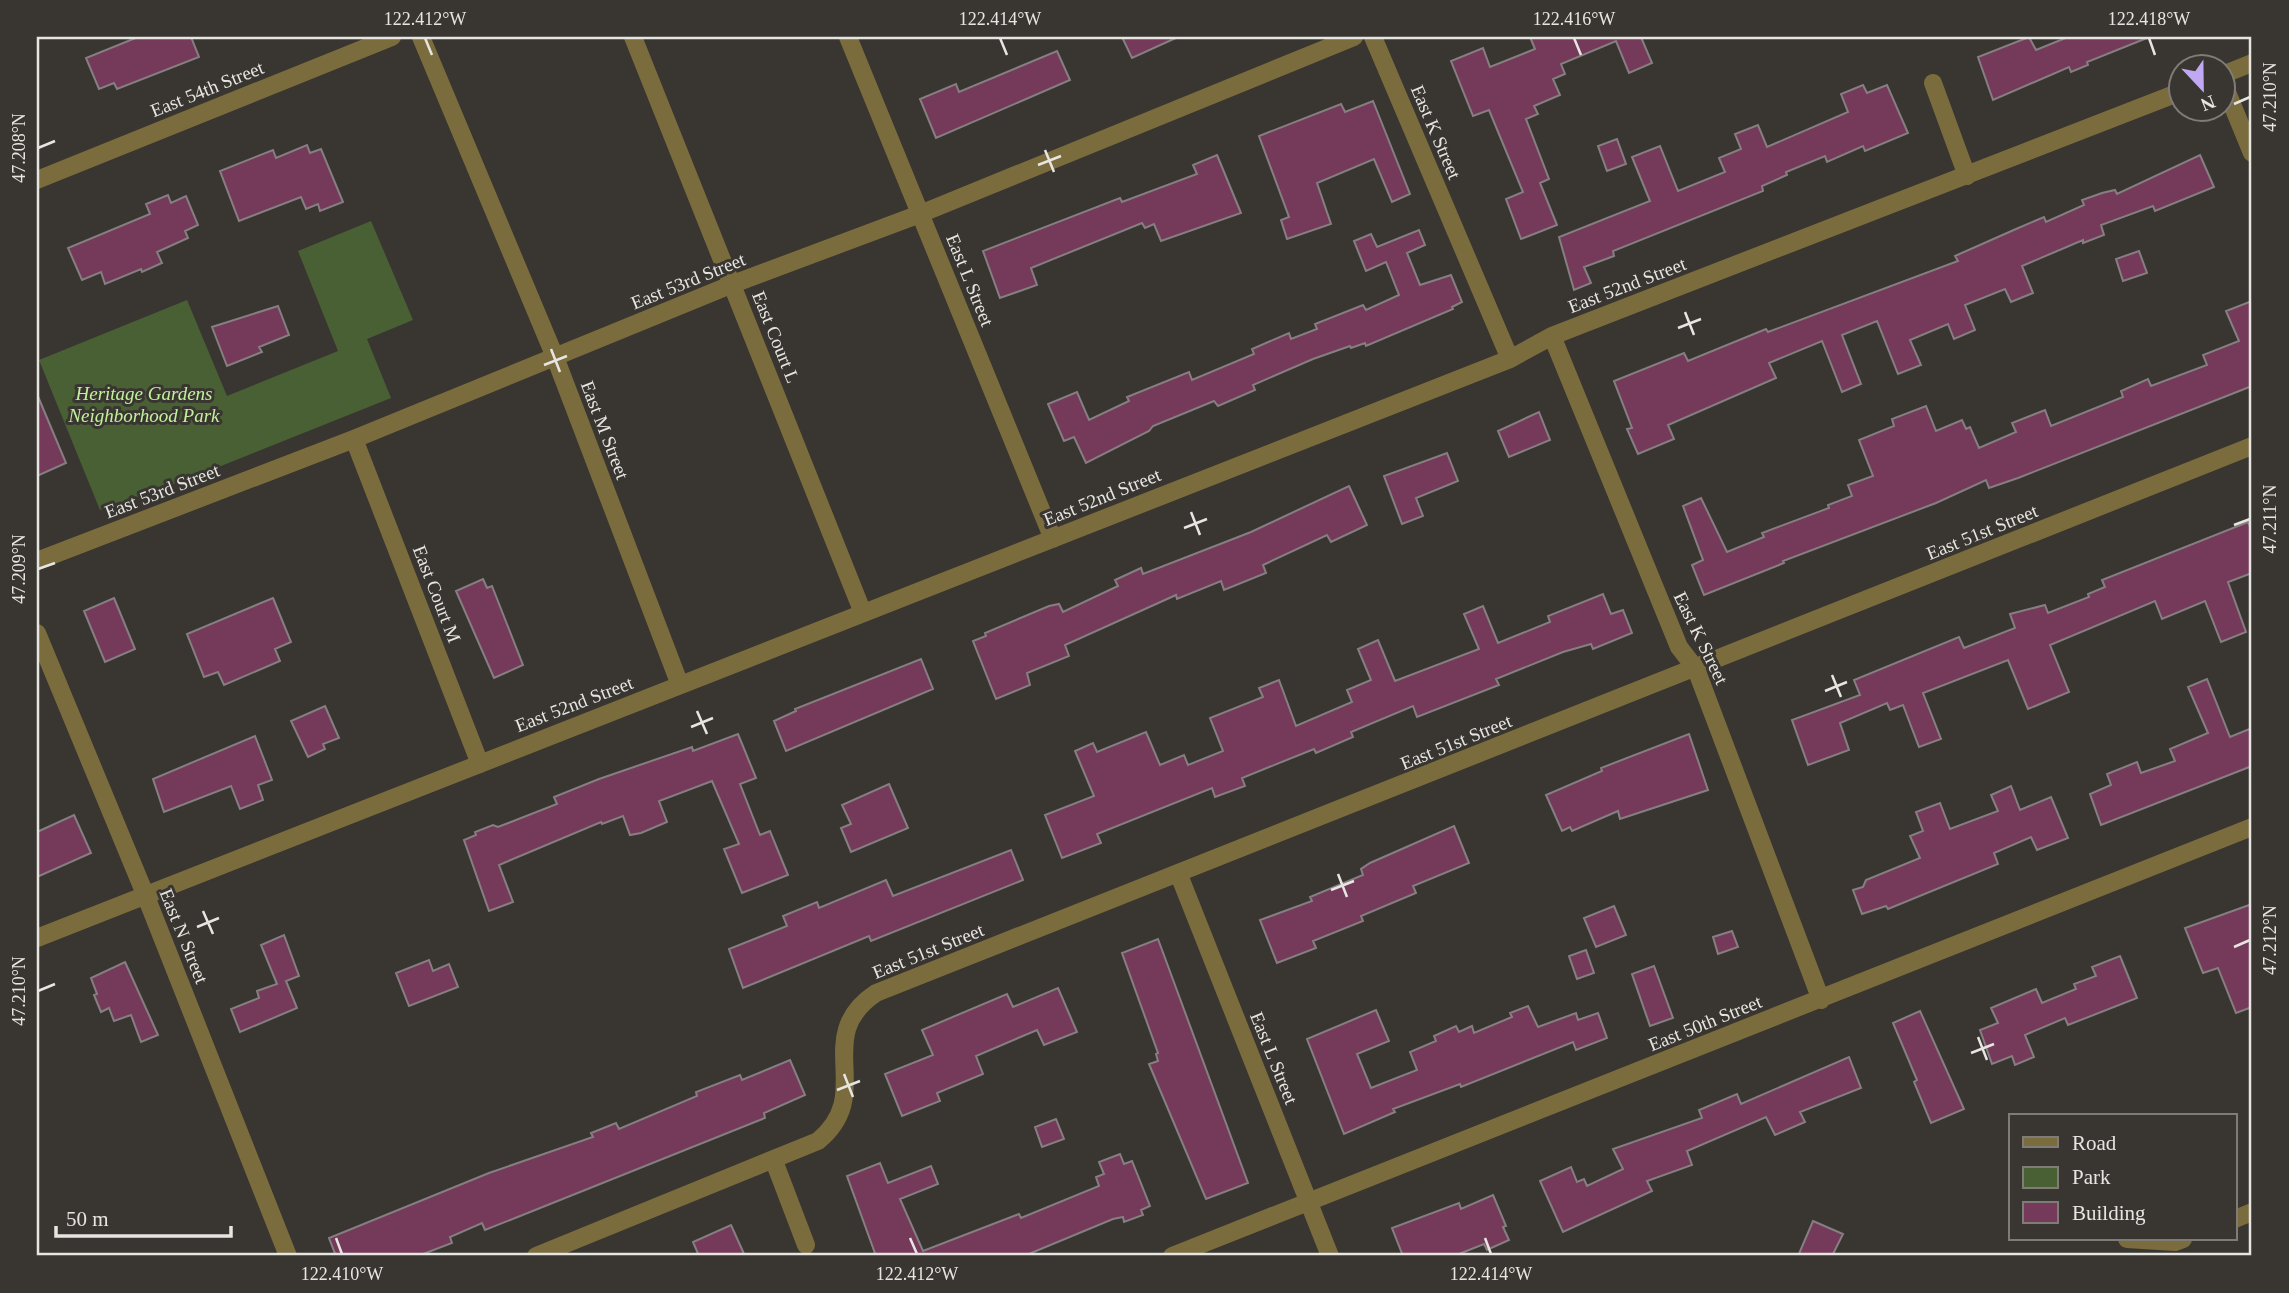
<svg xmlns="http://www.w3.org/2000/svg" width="2289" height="1293" viewBox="0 0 2289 1293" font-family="Georgia,serif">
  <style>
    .green { fill: #496034 }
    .building { fill: #753a5a; stroke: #857f81; stroke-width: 2 }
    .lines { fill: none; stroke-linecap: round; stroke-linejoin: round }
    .minor { stroke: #7a6c3c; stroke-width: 18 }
    .ticks { fill: none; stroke: #e7e5e2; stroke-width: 2.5 }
    .labels { text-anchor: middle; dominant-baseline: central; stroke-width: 6; stroke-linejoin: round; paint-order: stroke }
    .street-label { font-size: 19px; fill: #e7e5e2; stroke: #393631 }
    .park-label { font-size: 19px; font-style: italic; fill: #c3f19b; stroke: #393631 }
    .neatline { fill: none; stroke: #e7e5e2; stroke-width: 2.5 }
    .ticks-label { font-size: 18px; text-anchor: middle; fill: #e7e5e2 }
  </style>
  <rect width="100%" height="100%" fill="#393631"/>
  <path class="green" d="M371,221l42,99 -46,19 24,59 -195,78 -96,34 -61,-150 148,-60 40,96 111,-45 -40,-100z"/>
  <path class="building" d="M138,37h53l8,20 -82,32 -3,-6 -15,6 -13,-31z
    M1122,37h56l-46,21z
    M1530,37h111l11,26 -23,10 -13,-32 -55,23 4,10 -12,5 7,16 -26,11 4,8 -12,5 23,60 -9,4 17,42 -36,14 -15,-40 17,-7 -34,-82 -16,6 -22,-55 32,-13 7,19 45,-18z
    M2029,37l7,13 32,-13 79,1 -60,24 1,3 -17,7 -2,-5 -76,33 -15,-43z
    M1057,51l13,29 -134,58 -16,-39 36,-15 3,8z
    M1863,85l4,8 20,-8 21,48 -43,18 -2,-5 -36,16 -2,-6 -39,16 1,3 -25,11 1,5 -150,60 1,5 -30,11 7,16 -17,7 -15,-53 91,-36 -18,-44 28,-11 18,45 47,-19 -6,-14 22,-9 -6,-15 23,-9 9,22 81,-35 -7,-18z
    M1373,101l37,93 -18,8 -18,-43 -57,24 14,41 -44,15 -6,-19 8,-3 -30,-81 82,-32 4,8z
    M1617,139l9,25 -19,7 -9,-25z
    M307,145l3,8 11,-4 22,53 -23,9 -2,-7 -12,5 -5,-12 -62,24 -19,-50 53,-21 3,8z
    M1217,155l24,58 -80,28 -7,-17 -9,4 -3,-5 -111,45 6,17 -37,13 -17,-47 137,-53 2,4 75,-28 -4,-9z
    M2200,155l14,32 -59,24 -2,-5 -52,19 3,10 -21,8v-3l-61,26 11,27 -22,9 -6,-13 -40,16 10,25 -21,9 -6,-15 -38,16 11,25 -23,9 -21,-53 -35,14 19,49 -19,8 -20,-51 -53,22 7,15 -108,47 6,14 -36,15 -11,-25 5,-1 -18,-47 70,-28 4,8 78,-32 2,3 190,-71 -3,-5 61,-27 28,-12 2,5 38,-17 -2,-5 20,-7 13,-3 2,4z
    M168,195l3,8 15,-7 12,29 -13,6 3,7 -31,14 5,11 -20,9 -1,-3 -36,15 -4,-12 -19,8 -14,-32 82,-34 -4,-10z
    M1419,230l6,15 -18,8 13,32 31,-10 11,27 -10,5 1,2 -87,37 -1,-3 -14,5 -1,-2 -37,13 -60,26 2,5 -37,16 -4,-5 -61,25 -4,5 -63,32 -12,-26 -10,4 -16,-37 29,-12 12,28 40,-19 -2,-4 62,-25 3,8 62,-26 -2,-5 37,-16 2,6 26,-10 -2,-5 48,-19 3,5 33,-15 -13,-33 -20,9 -12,-30 17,-7 6,13z
    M2139,251l8,22 -24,8 -7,-22z
    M2252,301v85l-234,92 -29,10 -3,-8 -50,23 -153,58 1,2 -80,32 -12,-30 11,-5 -20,-54 18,-8 26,54 37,-15 -2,-4 67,-25 -1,-3 24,-9 -4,-11 25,-9 -14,-36 35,-14 -2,-7 34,-13 10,25 26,-11 4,9 4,-2 9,21 37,-16 -4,-9 33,-13 6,16 72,-29 -2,-6 27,-12 3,7 56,-21 -4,-10 36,-14 -13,-30z
    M278,306l11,29 -30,12 3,5 -35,14 -15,-39z
    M37,394l29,69 -29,13z
    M1539,412l11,28 -41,17 -11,-26z
    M1447,453l11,28 -42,17 7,18 -21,8 -18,-48z
    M1349,486l18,39 -36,17 -4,-7 -64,30 3,8 -42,17 -3,-9 -44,18 -1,-4 -111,50 4,11 -42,17 3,12 -34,14 -23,-58 13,-5 -1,-3 64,-27 10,-2 4,8 55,-26 -3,-6 26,-12 2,6 108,-42z
    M2248,522l4,10v41l-24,9 18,50 -25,10 -16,-41 -43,18 -7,-18 -105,44 19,47 -41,17 -20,-49 -85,33 18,46 -22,8 -16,-42 -13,5 -3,-7 -47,20 9,27 -41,15 -16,-45 68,-25 -6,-15 105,-43 5,11 51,-20 -5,-14 35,-9 3,8 41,-16 -1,-3 17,-7 -3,-7z
    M483,579l4,9 5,-2 31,79 -29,13 -38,-87z
    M1603,594l8,20 12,-4 9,23 -39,16 -2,-5 -28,8 -67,27 3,6 -82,32 -4,-11 -62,26 2,5 -37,16 -2,-4 -72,29 3,8 -30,11 -3,-9 -115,46 4,9 -39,15 -17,-43 49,-19 -19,-45 18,-8 4,9 49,-20 14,33 24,-10 4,10 35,-14 -13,-33 53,-21 -4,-9 20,-8 17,46 56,-24 -5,-12 24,-10 -13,-31 20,-9 17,41 84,-32 -15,-35 19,-8 15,37 52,-21 -2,-6z
    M114,598l21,51 -30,13 -21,-51z
    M273,598l18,44 -16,7 5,12 -56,24 -6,-13 -14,5 -17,-43z
    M921,659l12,30 -147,62 -12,-30 22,-10 -1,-2z
    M2207,679l23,58 22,-9v38l-151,59 -11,-31 21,-9 -4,-11 30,-12 4,11 34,-12 -5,-12 38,-16 -20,-46z
    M325,706l14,32 -16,6 2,5 -17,8 -17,-36z
    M738,734l18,44 -16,6 20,51 10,-4 18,44 -46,18 -18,-44 15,-5 -27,-63 -53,20 8,21 -26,11 -11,2 -7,-19 -21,8 -1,-2 -102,43 14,37 -24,9 -25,-71 12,-5 -1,-3 18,-7 5,2 59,-23 -3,-7 45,-18 93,-32 1,4z
    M1689,734l19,56 -88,29 -2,-8 -46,20 -2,-4 -8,4 -16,-36 56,-24 -1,-3z
    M255,736l17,44 -14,5 5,15 -23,9 -9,-23 -67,26 -11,-33z
    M889,784l19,44 -57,24 -10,-24 10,-4 -9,-19z
    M2011,786l9,24 31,-13 17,41 -31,12 -6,-13 -37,16 4,11 -110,45 -2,-3 -24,8 -9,-24 10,-3 3,-7 54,-22 -10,-22 13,-5 -7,-19 24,-9 10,26 48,-18 -7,-16z
    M74,815l17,38 -54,24v-45z
    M1454,826l15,37 -56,23 3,7 -55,23 2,5 -50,20 3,7 -39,15 -17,-43 52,-19 -2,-4 53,-22 -2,-6 9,-6z
    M1011,850l12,30 -152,61 -2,-5 -126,52 -14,-39 58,-23 -4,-10 34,-14 2,6 67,-28 7,16z
    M2252,904v103l-16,6 -18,-45 -15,5 -18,-45z
    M1614,906l12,29 -30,12 -12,-29z
    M1732,931l6,16 -20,7 -5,-17z
    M284,935l15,41 -13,5 11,27 -57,24 -9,-23 28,-11 -2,-7 20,-7 -16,-39z
    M1158,939l90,244 -42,16 -57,-135 9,-3 -2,-7 2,-1 -36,-100z
    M1586,950l8,23 -17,6 -8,-23z
    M2120,956l17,42 -69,27 -3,-7 -40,17 9,22 -19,8 -3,-9 -20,8 -12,-34 18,-7 -7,-15 45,-19 6,14 34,-14 -2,-5 22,-8 -4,-9z
    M429,960l4,11 16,-7 9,23 -49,19 -13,-33z
    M125,962l33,73 -17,7 -10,-27 -17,6 -5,-13 -8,4 -7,-17 3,-1 -6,-16z
    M1654,966l19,52 -23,8 -18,-52z
    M1058,988l19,44 -33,13 -7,-15 -61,26 7,18 -46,19 3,8 -38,15 -17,-42 48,-19 -11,-25 85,-36 6,13z
    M1528,1006l10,21 38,-14 2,7 20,-7 9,25 -31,12 -3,-8 -112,45 -1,-3 -67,25 2,3 -51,22 -37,-95 69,-29 13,31 -32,13 14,34 46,-18 -7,-18 26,-11 -2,-5 22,-10 3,6 13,-6 2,7 38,-16 -2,-4z
    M1920,1011l44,98 -33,14 -17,-41 3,-2 -24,-57z
    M1849,1057l12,31 -61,24 5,10 -30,13 -9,-18 -79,34 5,14 -45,16 5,10 -89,41 -23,-51 31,-14 6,15 7,-3 3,7 36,-17 -10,-20 89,-31 -3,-8 38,-16 4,10z
    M790,1060l15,35 -41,18 1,5 -280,112 -3,-7 -32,14 2,6 -34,13h-82l-7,-18 160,-65 104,-36 -2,-4 25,-10 3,6 78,-33 -1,-4 44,-17 2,5z
    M1056,1119l8,20 -22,8 -7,-20z
    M1120,1154l4,10 8,-3 18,45 -9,4 2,5 -19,7 -1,-5 -10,2 -89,37h-148l-29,-80 33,-13 8,20 43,-17 7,18 -38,15 23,52 96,-37 2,4 78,-32 -3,-9 8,-3 -5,-12z
    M1493,1195l13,31 -3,1 6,13 -22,10 -3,-6 -30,12h-51l-11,-28 67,-25 2,6z
    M1813,1221l30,13 -11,22h-34z
    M731,1225l14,31h-46l-6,-14z"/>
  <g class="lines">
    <path class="minor" d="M421,37l134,320 125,328
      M633,37l230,576
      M848,37l205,502
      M1373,37l137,322
      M2222,75l30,-12
      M2222,80l30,73
      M1933,83l34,93
      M37,180l355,-143
      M1552,336l127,311 17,22 125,331
      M354,439l126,325
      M37,561l317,-122 379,-155 187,-70 434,-177
      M37,633l108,261 143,362
      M1179,875l151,381
      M37,938l1473,-579 42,-23 628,-244
      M774,1161l32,84
      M2235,1219l17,-7
      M2127,1239l48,3 8,-3
      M536,1256l282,-115c59,-48 -8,-104 58,-148l1376,-547
      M1172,1256l1080,-429"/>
  </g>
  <path class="ticks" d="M425,38l7,17M1000,38l7,17M1574,38l7,17M2149,38l6,17M2234,104l16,-7M38,148l17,-7M1045,150l9,22M1038,165l23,-9M1685,312l9,23M1678,328l23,-9M551,349l9,23M544,365l23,-9M1191,512l9,23M2234,525l16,-6M1184,528l23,-9M38,569l17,-6M1832,675l9,22M1825,691l22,-9M697,711l10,23M691,727l22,-9M1338,874l9,23M1331,890l23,-9M203,911l10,23M197,927l22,-9M2234,947l16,-7M38,991l17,-7M1978,1037l9,23M1971,1053l23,-9M844,1074l9,23M837,1090l23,-9M336,1238l6,16M910,1238l7,16M1485,1238l6,16"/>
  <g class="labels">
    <g class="street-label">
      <text transform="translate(207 89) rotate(-22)">East 54th Street</text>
      <text transform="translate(1436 132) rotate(67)">East K Street</text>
      <text transform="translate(970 280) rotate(68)">East L Street</text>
      <text transform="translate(688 281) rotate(-22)">East 53rd Street</text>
      <text transform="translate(1627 285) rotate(-21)">East 52nd Street</text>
      <text transform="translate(776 337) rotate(68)">East Court L</text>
      <text transform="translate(605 430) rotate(69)">East M Street</text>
      <text transform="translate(162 491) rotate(-21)">East 53rd Street</text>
      <text transform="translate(1102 497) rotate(-22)">East 52nd Street</text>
      <text transform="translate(1982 532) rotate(-22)">East 51st Street</text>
      <text transform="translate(437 594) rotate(69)">East Court M</text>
      <text transform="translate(1701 638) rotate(64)">East K Street</text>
      <text transform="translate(574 704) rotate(-21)">East 52nd Street</text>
      <text transform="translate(1456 742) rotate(-22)">East 51st Street</text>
      <text transform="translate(184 936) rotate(68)">East N Street</text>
      <text transform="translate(928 951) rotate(-22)">East 51st Street</text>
      <text transform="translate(1705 1023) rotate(-22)">East 50th Street</text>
      <text transform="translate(1274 1058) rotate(68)">East L Street</text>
    </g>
    <g class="park-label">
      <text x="144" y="393">Heritage Gardens<tspan x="144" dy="22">Neighborhood Park</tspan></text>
    </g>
  </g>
  <rect width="2289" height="1293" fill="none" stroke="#393631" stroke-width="77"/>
  <rect x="2009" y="1114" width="228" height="126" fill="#393631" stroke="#7f7c78" stroke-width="2"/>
  <rect x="2023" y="1137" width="35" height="10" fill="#7a6c3c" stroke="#7f7c78" stroke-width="2"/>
  <text x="2072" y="1150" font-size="21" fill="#e7e5e2">Road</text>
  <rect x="2023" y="1167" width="35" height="21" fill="#496034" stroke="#7f7c78" stroke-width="2"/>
  <text x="2072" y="1184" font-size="21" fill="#e7e5e2">Park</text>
  <rect x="2023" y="1202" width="35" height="21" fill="#753a5a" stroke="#7f7c78" stroke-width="2"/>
  <text x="2072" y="1220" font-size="21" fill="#e7e5e2">Building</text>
  <g transform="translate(2202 88) rotate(158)"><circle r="33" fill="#393631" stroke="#7f7c78" stroke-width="2"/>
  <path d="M0-5L12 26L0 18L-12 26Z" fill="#c1a8f3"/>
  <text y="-10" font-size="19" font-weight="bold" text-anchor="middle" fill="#e7e5e2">N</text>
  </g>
  <path d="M56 1226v10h175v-10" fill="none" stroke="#e7e5e2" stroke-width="3.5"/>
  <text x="66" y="1226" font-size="21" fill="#e7e5e2" stroke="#393631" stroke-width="5" paint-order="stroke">50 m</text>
  <rect x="38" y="38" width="2212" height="1216" class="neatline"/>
  <g class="ticks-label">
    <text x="425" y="25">122.412°W</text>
    <text x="1000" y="25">122.414°W</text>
    <text x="1574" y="25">122.416°W</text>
    <text x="2149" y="25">122.418°W</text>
    <text transform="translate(2270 97) rotate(-90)" y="6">47.210°N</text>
    <text transform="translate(19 148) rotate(-90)" y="6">47.208°N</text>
    <text transform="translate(2270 519) rotate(-90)" y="6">47.211°N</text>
    <text transform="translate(19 569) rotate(-90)" y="6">47.209°N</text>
    <text transform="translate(2270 940) rotate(-90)" y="6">47.212°N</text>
    <text transform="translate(19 991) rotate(-90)" y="6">47.210°N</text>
    <text x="342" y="1280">122.410°W</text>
    <text x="917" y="1280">122.412°W</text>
    <text x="1491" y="1280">122.414°W</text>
  </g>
</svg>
